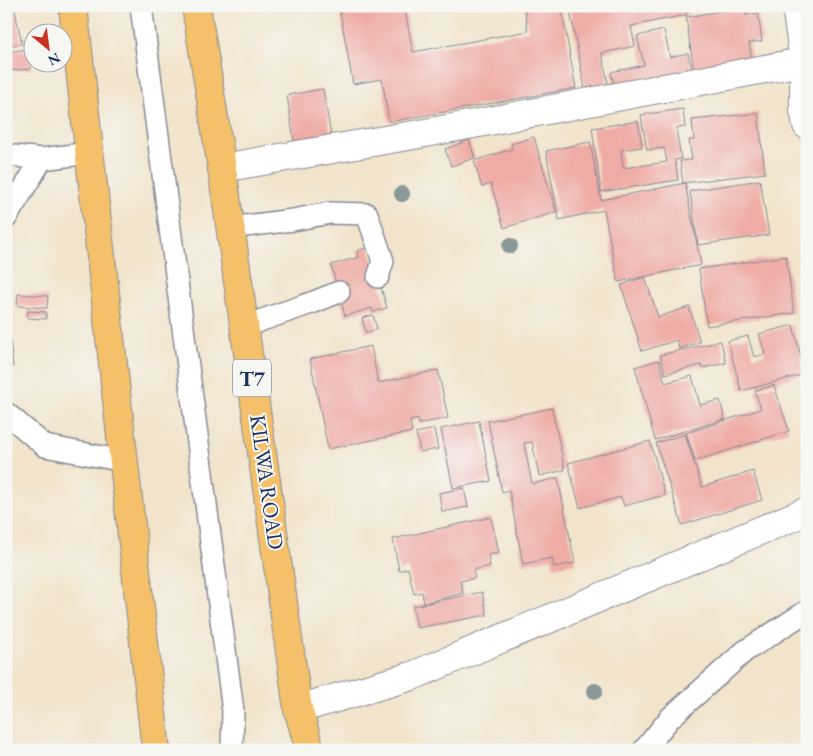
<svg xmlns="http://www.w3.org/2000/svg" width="813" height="756" viewBox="0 0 813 756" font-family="'EB Garamond',serif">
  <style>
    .building { fill: #efaba5 }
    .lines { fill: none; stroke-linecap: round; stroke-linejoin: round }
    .lane-casing { stroke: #868a94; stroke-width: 24 }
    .street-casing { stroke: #868a94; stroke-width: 30 }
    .highway-casing { stroke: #868a94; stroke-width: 30 }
    .lane { stroke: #fff; stroke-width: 21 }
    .street { stroke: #fff; stroke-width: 28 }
    .highway { stroke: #f4c16a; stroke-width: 28 }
    .tree { fill: #8a9897 }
    .labels { text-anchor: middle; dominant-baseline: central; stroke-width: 4; stroke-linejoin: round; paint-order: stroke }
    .shield { fill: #f6f6f2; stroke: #5d6b8a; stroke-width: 1 }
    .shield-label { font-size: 21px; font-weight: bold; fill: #1b2f5e }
    .street-label { font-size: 22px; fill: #1b2f5e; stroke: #f6f6f2 }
  </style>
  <rect width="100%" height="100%" fill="#f6f6f2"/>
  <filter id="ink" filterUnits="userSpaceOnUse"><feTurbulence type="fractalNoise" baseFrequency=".02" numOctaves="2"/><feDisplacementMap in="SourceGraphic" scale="10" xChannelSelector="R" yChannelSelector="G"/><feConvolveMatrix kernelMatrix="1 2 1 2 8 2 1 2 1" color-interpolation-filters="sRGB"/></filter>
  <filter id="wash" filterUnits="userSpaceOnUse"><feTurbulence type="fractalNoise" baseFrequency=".0096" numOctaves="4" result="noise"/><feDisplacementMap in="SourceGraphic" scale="20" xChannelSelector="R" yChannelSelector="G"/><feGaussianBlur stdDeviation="1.12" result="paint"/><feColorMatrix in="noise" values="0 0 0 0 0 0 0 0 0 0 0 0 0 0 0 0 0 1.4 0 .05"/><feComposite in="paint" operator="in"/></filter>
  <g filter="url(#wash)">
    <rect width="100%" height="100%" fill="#f1e4cb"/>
    <g id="blocks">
      <path class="building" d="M6,6h8l8,38 -16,2z
        M339,6h65l9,46 115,-21 -4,-25h37l15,82 -187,34 -7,-43 -29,5z
        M569,6h117l1,9 -56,11 4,20 -33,7 8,41 -23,5z
        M744,7l2,8 12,-2 4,28 -13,2 3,19 -58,9 -8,-54z
        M664,30l6,27 18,-4 6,24 -78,18 -5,-23 33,-7 -7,-29z
        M30,49l1,20 -25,2v-19z
        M323,89l8,46 -37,6 -7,-46z
        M683,109l2,18 -9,1 5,31 -6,1 3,20 -77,12 -9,-64 46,-7 4,26 -21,3 2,18 44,-6 -3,-14 -17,2 -6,-35z
        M758,113l7,60 -82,10 -3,-22 12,-1 -3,-20h5l-2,-20z
        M534,137l22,75 -52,16 -13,-44 -9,3 -8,-26 38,-12 -1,-5z
        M469,140l6,18 -24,8 -6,-17z
        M590,142l11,58 84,-17 16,82 -83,17 -14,-72 -45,10 -13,-69z
        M760,180l9,55 -71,10 -8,-54z
        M369,247l18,61 -14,4 -1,-4 -27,8 -14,-51 28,-8 -2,-6z
        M786,256l8,57 -87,13 -8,-57z
        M645,277l13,40 31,-10 11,35 -21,7 -2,-9 -35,11 -21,-66z
        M18,294l30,2 -1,12 -30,-2z
        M28,311l18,1v7l-19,-1z
        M373,315l4,14 -11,4 -4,-15z
        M8,319l5,48 -7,1v-48z
        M793,325l12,49 -64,17 -13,-50 20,-5 6,21 11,-3 -6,-20z
        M721,341l5,22 -24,5 -1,-3 -36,9 -5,-19z
        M371,346l7,37 60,-13 10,48 -29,6 -1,-5 -8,2 2,11 -84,17 -18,-90z
        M659,360l6,23 27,-7 8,29 20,-5 5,19 -70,21 -20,-73z
        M774,385l15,46 -94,30 -9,-28 75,-24 -6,-18z
        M552,408l13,62 -26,6 -7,-34 -8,1 8,41 26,-6 17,85 -21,4 -2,-9 -29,6 -14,-74 -7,2 -14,-71z
        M479,421l12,60 -38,7 -12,-59z
        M434,429l4,20 -18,3 -4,-19z
        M685,434l17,53 51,-16 9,29 -80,25 -26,-82z
        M650,441l15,54 -41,11 -3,-9 -41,11 -12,-45z
        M464,488l4,19 -26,5 -3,-19z
        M491,517l8,36 -11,2 2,11 -17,4 2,8 -15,3 3,12 -39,10 -2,-11 -8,2 -6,-26 -9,3 -6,-32z
        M482,592l5,23 -70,13 -4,-22z"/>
    </g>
  </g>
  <g filter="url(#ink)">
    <use href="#blocks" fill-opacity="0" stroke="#868a94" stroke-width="1"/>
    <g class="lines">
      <g class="lane-casing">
        <path id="lane" d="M141,6l92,705 -1,39
          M6,155l36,4 47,-6
          M6,218l36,-59
          M230,228l63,-8 37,-7 37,1 16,47 -5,16
          M245,326l69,-24 25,-10
          M6,413l39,33 79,15
          M644,750l26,-32 75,-67 62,-40"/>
      </g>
      <g class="street-casing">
        <path id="street" d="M796,6l8,55v49l3,15
          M222,168l209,-36 376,-71
          M298,709l114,-33 395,-165"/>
      </g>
      <g class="highway-casing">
        <path id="highway" d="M73,6l83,744
          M196,6l26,162 76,541 12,41"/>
      </g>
      <use href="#lane" class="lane"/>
      <use href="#street" class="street"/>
      <use href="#highway" class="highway"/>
    </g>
    <g class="tree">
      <circle cx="402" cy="194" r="8"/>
      <circle cx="510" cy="246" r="8"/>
      <circle cx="595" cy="691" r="8"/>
    </g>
  </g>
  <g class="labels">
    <rect class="shield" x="233" y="359.5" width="38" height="37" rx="4"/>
    <g class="shield-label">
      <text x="252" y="378">T7</text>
    </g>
    <g class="street-label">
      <text transform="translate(267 482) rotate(82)">KILWA ROAD</text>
    </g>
  </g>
  <rect width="813" height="756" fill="none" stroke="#f6f6f2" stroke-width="25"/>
  <g transform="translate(48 48) rotate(151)"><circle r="24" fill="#f6f6f2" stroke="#9ea6b7"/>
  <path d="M0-4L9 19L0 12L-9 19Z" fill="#c8321e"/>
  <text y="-8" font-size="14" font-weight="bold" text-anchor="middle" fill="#1b2f5e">N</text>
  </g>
</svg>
